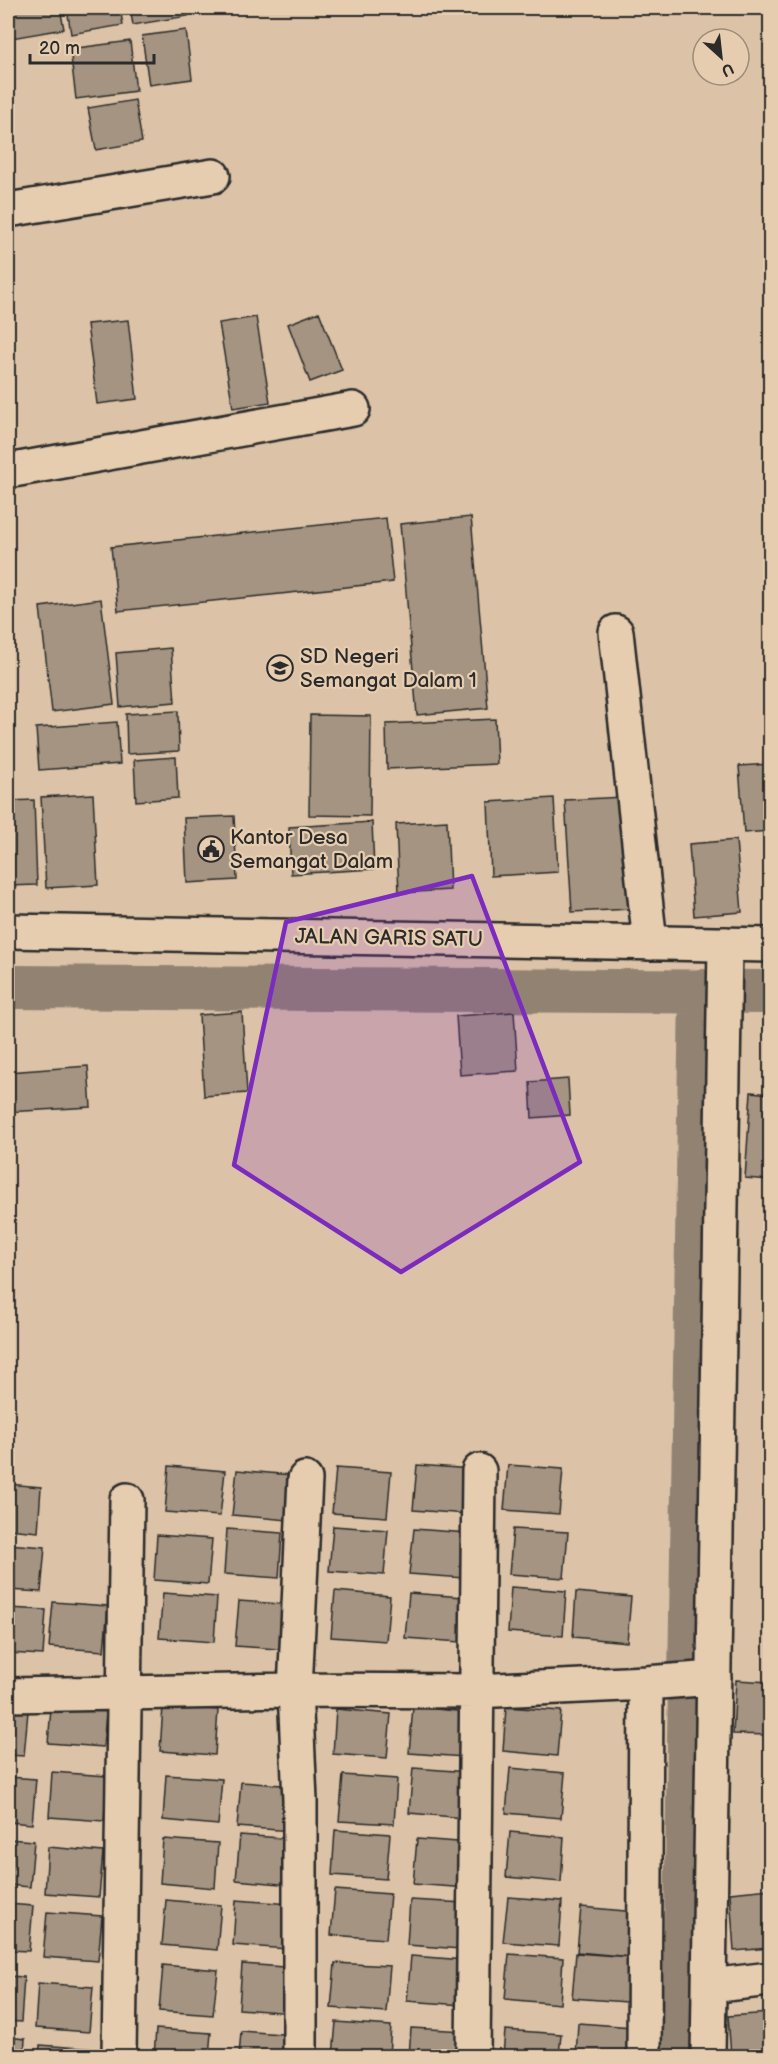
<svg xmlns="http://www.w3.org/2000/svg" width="778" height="2064" viewBox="0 0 778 2064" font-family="'Balsamiq Sans',sans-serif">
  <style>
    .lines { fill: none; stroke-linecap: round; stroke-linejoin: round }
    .canal { stroke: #918272; stroke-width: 44 }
    .building { fill: #a49481; stroke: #2b2b2b; stroke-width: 1.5 }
    .street-casing { stroke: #2b2b2b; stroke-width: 38 }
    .secondary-casing { stroke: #2b2b2b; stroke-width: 38 }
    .street { stroke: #e7cdaf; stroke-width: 33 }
    .secondary { stroke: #e7cdaf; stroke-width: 33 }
    .marked { fill: #7b2cbf; fill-opacity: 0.2; stroke: #7b2cbf; stroke-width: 4.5; stroke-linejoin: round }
    .labels { text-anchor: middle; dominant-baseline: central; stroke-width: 4.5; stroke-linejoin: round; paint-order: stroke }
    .poi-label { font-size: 21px; fill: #2b2b2b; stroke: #e7cdaf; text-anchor: start }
    .street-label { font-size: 21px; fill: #2b2b2b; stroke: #e7cdaf }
  </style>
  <rect width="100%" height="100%" fill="#dcc3a7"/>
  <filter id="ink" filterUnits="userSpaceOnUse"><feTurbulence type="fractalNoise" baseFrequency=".0167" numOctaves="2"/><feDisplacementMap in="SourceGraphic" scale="12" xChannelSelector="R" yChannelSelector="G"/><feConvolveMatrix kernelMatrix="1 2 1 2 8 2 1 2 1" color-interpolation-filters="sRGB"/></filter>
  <g filter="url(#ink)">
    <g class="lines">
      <path class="canal" d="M8,987l762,5
        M684,2056l17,-1065"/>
    </g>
    <path class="building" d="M8,8h52l4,21 -52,9z
      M67,8h53l3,17 -52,9z
      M130,8h57l1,8 -55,9z
      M197,8h39l-38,6z
      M186,30l6,49 -43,6 -7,-49z
      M130,41l6,50 -60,8 -6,-50z
      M135,100l7,42 -46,8 -8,-42z
      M319,312l23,58 -32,12 -22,-58z
      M256,317l14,85 -37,6 -14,-85z
      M128,320l9,79 -40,5 -10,-80z
      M471,517l17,191 -71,7 -17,-191z
      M386,518l7,64 -275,29 -7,-64z
      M101,599l13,105 -62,8 -12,-105z
      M171,648l4,54 -55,5 -4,-54z
      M178,711l1,40 -52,3 -1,-40z
      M310,715l61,1 -1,100 -61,-1z
      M495,719l2,45 -110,5 -1,-45z
      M117,722l3,42 -81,6 -3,-42z
      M176,757l2,41 -42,3 -2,-41z
      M770,764v67l-26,2 -5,-67z
      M93,794l5,91 -52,3 -5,-91z
      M624,797l7,112 -59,3 -7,-112z
      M554,798l4,74 -67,4 -3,-74z
      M34,800l3,85 -29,1v-85z
      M234,816l3,64 -50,3 -3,-65z
      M447,821l3,69 -51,3 -3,-69z
      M372,822l2,47 -83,5 -2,-47z
      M736,840l6,72 -48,4 -5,-72z
      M242,1012l5,81 -43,3 -5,-81z
      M514,1012l4,59 -58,4 -4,-59z
      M88,1066l3,41 -83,5v-40z
      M568,1079l2,36 -38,3 -2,-36z
      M751,1092l19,2v86l-25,-2z
      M417,1465l55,4 -5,45 -54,-4z
      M508,1465l55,4 -4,45 -55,-4z
      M169,1466l56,5 -5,45 -55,-4z
      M336,1468l55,4 -4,45 -55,-4z
      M237,1470l54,5 -3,45 -56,-5z
      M8,1484l33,3 -3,45 -30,-3z
      M333,1526l55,4 -4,45 -55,-4z
      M227,1529l55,4 -3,45 -55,-4z
      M414,1529l54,4 -4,45 -55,-4z
      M513,1529l55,3 -4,46 -55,-4z
      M157,1535l55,4 -4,45 -54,-4z
      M8,1544l37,3 -4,45 -33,-2z
      M511,1587l55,4 -3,45 -55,-4z
      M335,1591l55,5 -4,45 -55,-4z
      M576,1592l55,5 -4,45 -54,-5z
      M163,1593l54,4 -3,45 -55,-4z
      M409,1593l54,4 -3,45 -55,-4z
      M239,1601l54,4 -3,45 -55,-4z
      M53,1602l55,4 -4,45 -55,-4z
      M8,1608l38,2 -3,45 -35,-2z
      M736,1680l34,2v53l-37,-1z
      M52,1698l55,4 -4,45 -55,-4z
      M163,1706l55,4 -3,45 -55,-4z
      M413,1707l55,5 -4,45 -55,-4z
      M506,1707l55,4 -4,45 -54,-5z
      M8,1709l20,2 -4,45 -16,-1z
      M336,1709l55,5 -4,44 -54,-4z
      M413,1768l55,4 -4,46 -55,-5z
      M510,1768l55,5 -4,45 -55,-5z
      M52,1772l55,4 -3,45 -55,-4z
      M166,1775l56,4 -4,46 -55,-5z
      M343,1775l54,4 -3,45 -55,-3z
      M8,1777l28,2 -4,45 -24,-2z
      M241,1782l55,4 -4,45 -55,-4z
      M335,1830l55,4 -4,45 -54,-4z
      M510,1832l54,5 -3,45 -55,-5z
      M240,1835l55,4 -4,46 -55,-5z
      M8,1839l26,2 -4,46 -22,-2z
      M163,1839l55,4 -3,45 -55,-5z
      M417,1839l55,4 -4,45 -55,-4z
      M48,1847l55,5 -4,45 -54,-4z
      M770,1889v59l-36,3 -4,-58z
      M335,1890l55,4 -4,45 -55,-4z
      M508,1897l54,4 -3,45 -56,-4z
      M166,1900l55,5 -4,45 -55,-5z
      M236,1900l55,4 -4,45 -54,-4z
      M410,1900l55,3 -4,46 -54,-4z
      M8,1904l25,2 -4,45 -21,-1z
      M581,1907l55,5 -4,45 -55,-5z
      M47,1912l55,4 -4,45 -55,-4z
      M576,1953l54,4 -3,45 -55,-4z
      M509,1954l54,4 -3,46 -55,-5z
      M411,1956l54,4 -3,45 -55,-4z
      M335,1963l55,3 -4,46 -55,-4z
      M242,1964l55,4 -4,45 -54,-4z
      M163,1965l55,5 -5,45 -54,-4z
      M8,1976l16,1 -3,45 -13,-1z
      M38,1983l55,4 -4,45 -54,-4z
      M770,2013v43h-39l-3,-40z
      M336,2022l55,4 -2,30h-56z
      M578,2023l55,4 -2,29h-55z
      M411,2028l55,3 -2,25h-55z
      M156,2029l55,4 -2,23h-55z
      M505,2030l56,4 -2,22h-56z
      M241,2031l54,4 -1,21h-55z
      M8,2037l17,2 -1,17h-16z
      M40,2045l54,4 -1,7h-54z"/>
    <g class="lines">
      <g class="street-casing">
        <path id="street" d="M8,210l205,-34
          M8,471l345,-62
          M616,632l34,311
          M8,1695l287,-5 181,1 170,-8 68,-5
          M710,1986l60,-7
          M119,2056l8,-556
          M300,2056v-256l-5,-110 10,-211
          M473,2056l6,-585
          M644,2056l2,-373
          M708,2056l17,-1112"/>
      </g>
      <g class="secondary-casing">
        <path id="secondary" d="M8,931l762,14"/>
      </g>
      <use href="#street" class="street"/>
      <use href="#secondary" class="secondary"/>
    </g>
  </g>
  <path class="marked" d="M472,876l108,286 -179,110 -167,-107 52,-243z"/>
  <defs>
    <g id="school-ring" transform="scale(1.35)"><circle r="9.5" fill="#e7cdaf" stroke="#2b2b2b" stroke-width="1.5"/><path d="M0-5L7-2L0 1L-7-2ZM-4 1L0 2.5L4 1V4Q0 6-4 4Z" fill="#2b2b2b"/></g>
    <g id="civic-ring" transform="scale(1.35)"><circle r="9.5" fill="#e7cdaf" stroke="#2b2b2b" stroke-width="1.5"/><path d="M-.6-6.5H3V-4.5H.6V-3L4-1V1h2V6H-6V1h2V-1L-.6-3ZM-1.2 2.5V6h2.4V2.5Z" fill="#2b2b2b"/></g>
  </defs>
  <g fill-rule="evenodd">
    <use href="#school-ring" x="280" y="668"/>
    <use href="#civic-ring" x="211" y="849"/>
  </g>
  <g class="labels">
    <g class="poi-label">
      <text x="300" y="656">SD Negeri<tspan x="300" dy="24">Semangat Dalam 1</tspan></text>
      <text x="230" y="837">Kantor Desa<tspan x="230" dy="24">Semangat Dalam</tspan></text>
    </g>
    <g class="street-label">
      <text transform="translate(389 938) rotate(1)">JALAN GARIS SATU</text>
    </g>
  </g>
  <rect width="778" height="2064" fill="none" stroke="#e7cdaf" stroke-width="30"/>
  <rect x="15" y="15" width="748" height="2034" fill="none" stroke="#2b2b2b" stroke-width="2" filter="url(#ink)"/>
  <g transform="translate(721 57) rotate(153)"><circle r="28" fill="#e7cdaf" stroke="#9c8c7a" stroke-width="1.5"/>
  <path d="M0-4.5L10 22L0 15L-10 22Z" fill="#2b2b2b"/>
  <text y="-9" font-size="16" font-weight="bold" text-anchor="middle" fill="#2b2b2b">U</text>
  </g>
  <path d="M30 54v9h124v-9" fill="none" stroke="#2b2b2b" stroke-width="3"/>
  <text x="39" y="54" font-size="18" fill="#2b2b2b" stroke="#e7cdaf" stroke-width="4.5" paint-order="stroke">20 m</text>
</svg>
